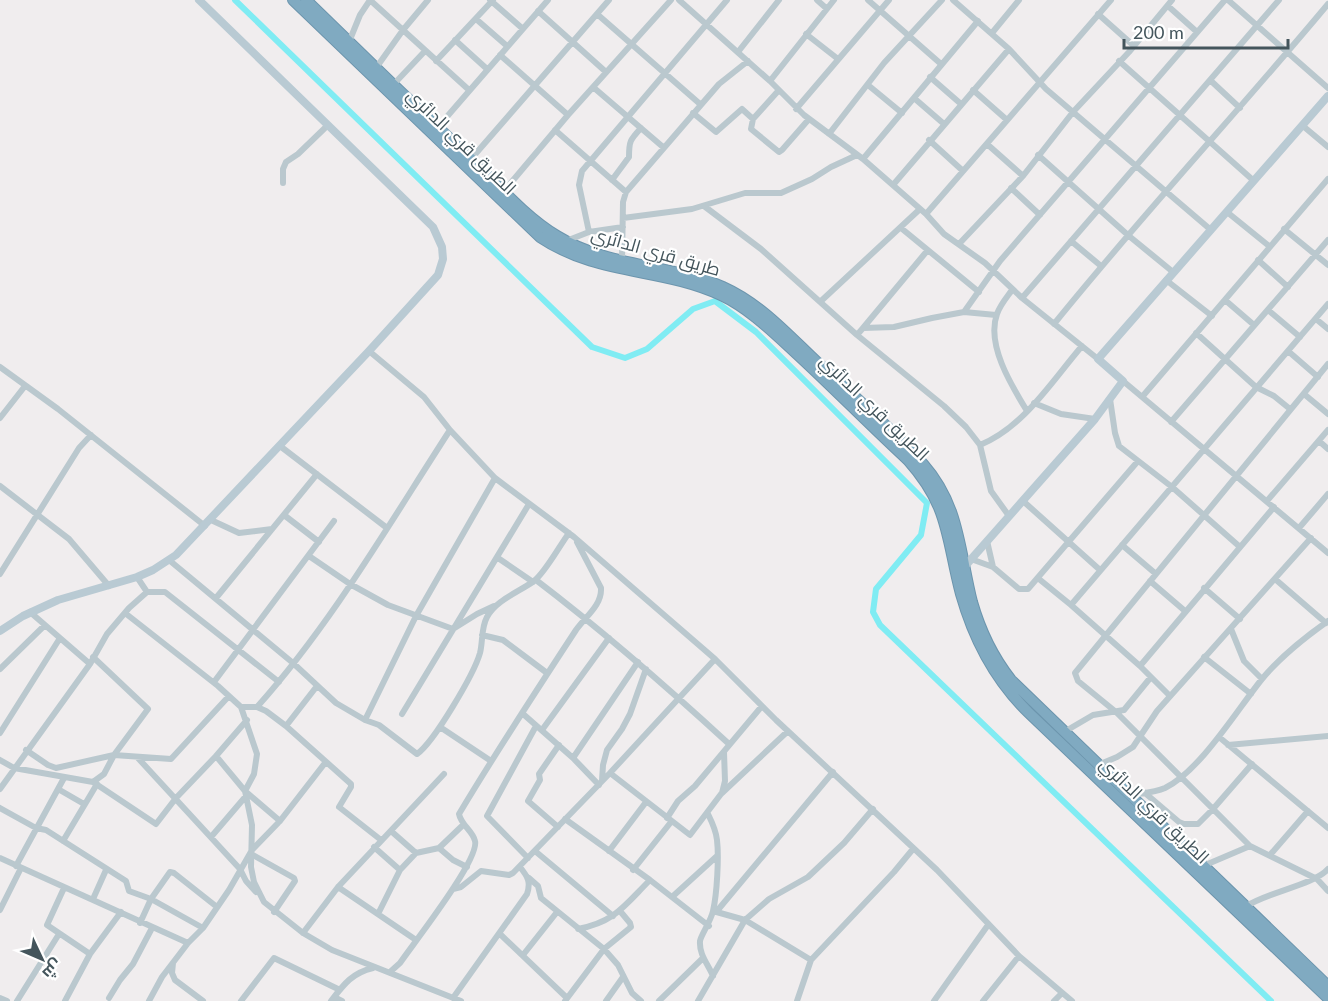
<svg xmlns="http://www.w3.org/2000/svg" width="1328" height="1001" viewBox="0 0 1328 1001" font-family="Lato,Cairo,sans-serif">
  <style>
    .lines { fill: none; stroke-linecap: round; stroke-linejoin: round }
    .canal { stroke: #80ecf3; stroke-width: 6 }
    .highway-casing { stroke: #6c95ad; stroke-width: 12 }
    .street { stroke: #bac8ce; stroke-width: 6 }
    .secondary { stroke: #b9cad3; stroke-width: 8 }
    .highway { stroke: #80aac1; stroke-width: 10 }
    .labels { text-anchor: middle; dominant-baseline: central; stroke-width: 4.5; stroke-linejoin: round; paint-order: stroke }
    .street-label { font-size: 18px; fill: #44555c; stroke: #fff }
  </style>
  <rect width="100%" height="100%" fill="#f0edee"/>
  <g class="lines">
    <path class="canal" d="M235,0l357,347 33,11 22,-9 46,-40 22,-8 41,31 171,171 -6,32 -45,54 -3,23 7,13 391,376"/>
    <g class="highway-casing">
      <path id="highway" d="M293,0l247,237c58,39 121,30 181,58 28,13 52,37 75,58 38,35 74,72 112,107 42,47 38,77 53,134 13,46 34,86 68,119l299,285
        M306,0c54,53 108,105 163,157 27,26 56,60 88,79 50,31 112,28 166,51 38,17 66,49 96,77 35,32 72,64 104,100 37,42 36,87 49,138 8,28 20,54 39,78l317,306"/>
    </g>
    <path class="street" d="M490,0l33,29
      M679,0l91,81 34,34 59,44 63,55 18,20 41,29 37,35 76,61
      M817,0l9,8
      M868,0l73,64
      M953,0l56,49 37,40 165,141
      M1228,0l100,88
      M1168,6l29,26
      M538,11l68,61
      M597,14l103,90
      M1098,14l36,32
      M476,19l31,27
      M992,33l27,-33
      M806,34l32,25
      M455,40l32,29
      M349,42l11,-27 10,-15 99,90
      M738,52l41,-52
      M500,55l68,60
      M436,61l57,-61
      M1119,61l135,120
      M376,68l27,-38 25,-30
      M930,77l31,27
      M1210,80l30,28
      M770,81l64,-81
      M393,85l32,-34
      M868,85l34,28
      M593,87l70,60
      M779,90l-26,29 -2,10 28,23 3,-2 27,-31
      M973,90l34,30
      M914,98l30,26
      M796,109l93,-109
      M693,113l23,19 26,-23 11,10
      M1303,126l25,21
      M438,127l110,-127
      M555,130l71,62
      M829,134l55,-71 58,-63
      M929,140l34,31
      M987,144l36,32
      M1038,155l91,81 44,36
      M471,159l138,-159
      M863,159l115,-138
      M612,180l17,-23c0,-16 1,-17 12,-29
      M283,183v-14l3,-7 12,-8 30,-29
      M893,185l116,-136
      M1011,188l29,27
      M504,191l64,-76 103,-115
      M704,206l57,43 96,86 87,71 22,21 14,18 11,46 18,25
      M1227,212l42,34
      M926,214l185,-214
      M623,218l69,-9 53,-16h36l31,-14 19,-12 26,-12
      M901,228l78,64
      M1284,229l44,36
      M589,232l-10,-47 3,-14 145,-171
      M566,241l23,-9 34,-5
      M1071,241l30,25
      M959,244l64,-68 50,-64 56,-60 43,-52
      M1258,260l30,27
      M622,261l1,-59 3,-10 93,-108 29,-23
      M1166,280l46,36
      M1012,290c-5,7 -12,15 -15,24 -11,30 14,71 30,97
      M1022,298l257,-298
      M1225,300l29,25
      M820,302l100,-93
      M1268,310l32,27
      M964,312l36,-51 225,-261
      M1316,319l12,10
      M1054,324c88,-109 184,-212 274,-320
      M863,328l64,-77
      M1196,333l60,54 18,9 16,13
      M857,335l6,-7 31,-1 38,-9 32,-6 32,3
      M369,351l55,46 26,33 45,48 79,59 141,122 61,61 161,150 82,86 53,45
      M1288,351l30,26
      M1328,364l-253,309 3,8 38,31 134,134 67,33 11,12
      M0,367l58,42 147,117
      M1123,381l205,172
      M1304,394l24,20
      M1142,397l186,-218
      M1110,399l5,34 4,13 53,41 68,60
      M1034,403l27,11 34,5
      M0,418l25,-32
      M1171,422l157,-182
      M1319,441l9,8
      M980,445c44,-18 72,-64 102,-99
      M280,446l107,82
      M0,486l69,53 40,47
      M1023,501l77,69
      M1267,501l61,-71
      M284,515l35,27
      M211,520l28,13 33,-4
      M1299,528l29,-34
      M987,541l6,26
      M1122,545l34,29
      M309,556l41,28 38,21 65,24 24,-15 17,-8
      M498,558l35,24
      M971,559l22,8 26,22h9l110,-128
      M169,560l124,103 43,40 29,17 14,5 38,29c17,-12 57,-80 63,-101 3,-12 1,-25 7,-36 9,-17 32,-25 47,-36 11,-8 26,-36 35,-48
      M0,574l79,-126 12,-13
      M1039,579l32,26
      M1275,579l51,44
      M536,580c67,51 131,107 193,164
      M1150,581l35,30
      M1204,588l36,31
      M147,592h18l114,90
      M216,598l101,-124
      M30,612l60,52
      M125,613l93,73 23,21 16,47 -3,20 -9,17 7,34 -1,42 3,15 10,20 39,31 29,17 129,51
      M1231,629l13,32 18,18
      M482,635l21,5 44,33
      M1204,657l47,37
      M1140,666l134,-159
      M0,669l45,-44
      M214,682l120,-161
      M1170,696l-30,-30 -69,-61 257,-301
      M241,707h16l9,4 20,15 65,58v3l-12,20 42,33
      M257,707c75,-84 132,-183 193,-277
      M522,713l51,45 26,27
      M402,714l127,-210
      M247,720l-31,36 29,35 35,30
      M365,720l51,-104 79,-138
      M286,726l31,-40
      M440,727l51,34
      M542,730l67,-92
      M1064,732l29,-17 31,-5 27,-33
      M0,733l60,-95
      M1219,737l109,91
      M1228,745l100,-9
      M26,750l22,15 8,3 58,-13 57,4 58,-63
      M137,757l103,112 6,12 10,11
      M573,758l65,-96
      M0,760l14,8 79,14 63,42 20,-26 40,-42
      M1098,765l19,-8 16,-10 24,-36 154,-173
      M610,773l80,62 31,-41 67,-63
      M602,781l1,-16 4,-15 15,-21 8,-15 16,-45
      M93,782l11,-8 10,-19 34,-46 -55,-52
      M0,789l90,-125 17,-30 22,-26 18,-16 -10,-15
      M58,789l26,15
      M722,793l3,-12 -1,-29
      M1145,793l34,29 5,2h14l15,-15 39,-45
      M1129,795c11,-2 25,-2 36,-7 35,-17 72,-78 97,-109 19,-23 42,-41 66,-58
      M0,808l36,20 10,2 80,51 3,10 22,8 52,29
      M708,814c4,8 8,17 9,26 2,17 0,54 -4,71 -2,10 -12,24 -13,30 -1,14 8,23 13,35
      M667,818l11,-17 17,-15 67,-80
      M565,819l85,61 59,46
      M558,827l-30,-26 12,-21 -1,-6 20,-29
      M391,831l25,22
      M211,837l35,-41
      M63,841l34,-57
      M374,847l26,23
      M439,848l14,12 14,7
      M535,851l78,65
      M609,851l37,-49
      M253,855l41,23 1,3 -21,31
      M1270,855l38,-44
      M0,858l188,85
      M528,858l-41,-42 49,-90
      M16,866l48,-88
      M1203,866l47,-20
      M633,870l38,-48
      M529,878l9,8 3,12 63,51 14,16 14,28 9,8
      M338,887l78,53
      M64,888l-17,37 43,29
      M453,889l8,-2 20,-16 28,4 4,-2 97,-100 105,-114
      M672,897l45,-41
      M93,899l13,-29
      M1245,907c22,-15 69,-22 83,-38
      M0,910l21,-42
      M713,911l32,9 66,40
      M717,911l116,-139
      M378,914l22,-44 16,-17 23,-5 24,-23
      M140,923l11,-24 19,-27 4,1 43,34
      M578,929c37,-7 46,-23 72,-49
      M303,933l35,-46 106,-113
      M500,934l67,64
      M523,955l34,-43
      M173,963l-1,10 3,7 28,21
      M390,972l10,-9c13,-19 80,-104 75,-122 -2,-10 -14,-16 -16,-27 37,-62 77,-123 117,-184 10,-14 26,-25 25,-42l-24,-46
      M334,997l8,4
      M0,998l7,3
      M109,998l11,-18 13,-16 19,-36
      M453,998l74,-104c4,-12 1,-17 -7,-27
      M17,1001l42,-67
      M65,1001l25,-47 31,-42
      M149,1001l13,-24 26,-34 15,-15 26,-38 23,-40 28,-29 45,-58
      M241,1001l33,-43 66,32
      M331,1001c13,-17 21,-28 42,-33
      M565,1001l39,-52 27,-22 -1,-4 -10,-12
      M606,1001l17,-24
      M659,1001l44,-43
      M698,1001l47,-81 24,-21 39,-22 36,-34 29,-34
      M797,1001l14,-41 83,-88 19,-23
      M934,1001l54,-76
      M983,1001l36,-45
      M1054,1001l8,-8"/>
    <path class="secondary" d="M966,565l129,-146 28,-38 -25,-22 230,-263
      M0,631l23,-15 35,-16 79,-23 16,-7 23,-15 193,-204 69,-76 5,-16 -1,-12 -9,-20 -234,-227"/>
    <use href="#highway" class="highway"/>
  </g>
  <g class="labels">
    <g class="street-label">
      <text transform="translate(462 141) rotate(44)">الطريق قري الدائري</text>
      <text transform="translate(656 251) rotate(16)">طريق قري الدائري</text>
      <text transform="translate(875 407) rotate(44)">الطريق قري الدائري</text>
      <text transform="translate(1155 810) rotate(44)">الطريق قري الدائري</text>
    </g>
  </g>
  <g transform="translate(42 959) rotate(134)" stroke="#ffffff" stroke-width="4.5" paint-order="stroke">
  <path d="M0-4.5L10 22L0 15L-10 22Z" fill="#44555c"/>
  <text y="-9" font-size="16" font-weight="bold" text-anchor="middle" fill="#44555c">ش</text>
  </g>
  <path d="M1124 39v9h164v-9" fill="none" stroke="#44555c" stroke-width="3"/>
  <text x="1133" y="39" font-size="18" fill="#44555c" stroke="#ffffff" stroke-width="4.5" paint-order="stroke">200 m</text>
</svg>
